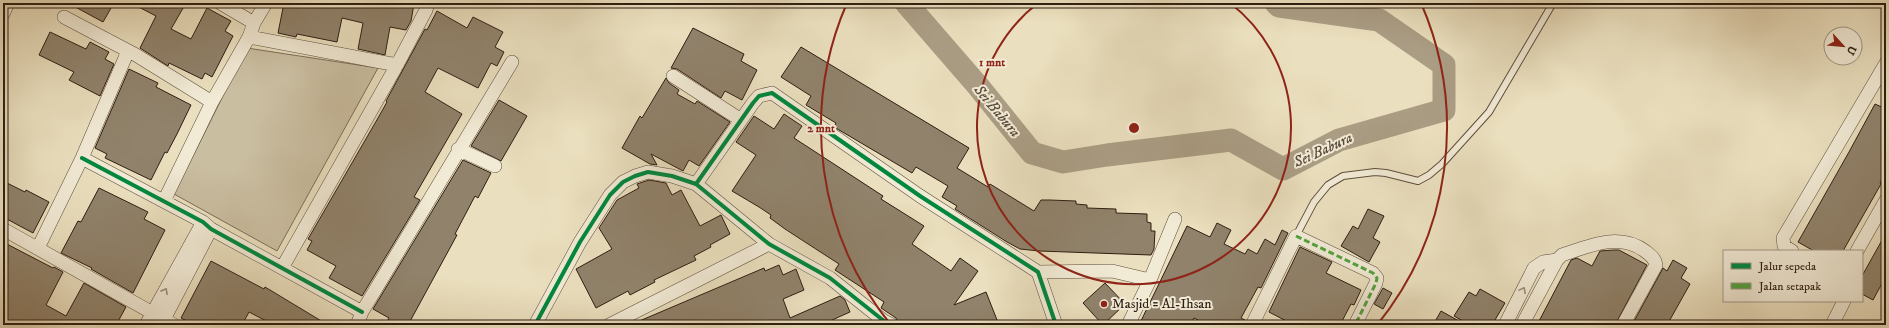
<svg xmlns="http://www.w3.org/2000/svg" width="1889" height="328" viewBox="0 0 1889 328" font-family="'IM FELL DW Pica',serif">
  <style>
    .green { fill: #cabea1; stroke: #7c6e5a }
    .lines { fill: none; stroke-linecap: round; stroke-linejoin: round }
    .river { stroke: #aa9d84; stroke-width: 23 }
    .building { fill: #90826b; stroke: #2f1e12 }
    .service-casing { stroke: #5e4e3d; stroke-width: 8 }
    .minor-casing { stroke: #5e4e3d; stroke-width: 14 }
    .service { stroke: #f1ead5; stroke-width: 6 }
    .minor { stroke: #f1ead5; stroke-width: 13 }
    .quiet { stroke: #52a23f; stroke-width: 3; stroke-dasharray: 6 3; stroke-linecap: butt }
    .cycleway-casing { stroke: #f1ead5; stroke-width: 6 }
    .cycleway { stroke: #00873e; stroke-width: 4 }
    .oneway { stroke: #9a8e7d }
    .ring { fill: none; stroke: #8f2418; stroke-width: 2 }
    .poi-dot { fill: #8f2418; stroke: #f1ead5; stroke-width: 1.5 }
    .labels { text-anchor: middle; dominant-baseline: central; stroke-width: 4; stroke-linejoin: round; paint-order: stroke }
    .poi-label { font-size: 14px; fill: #2f1e12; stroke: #f1ead5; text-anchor: start }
    .water-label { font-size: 15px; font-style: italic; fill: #5a4a3a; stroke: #f1ead5 }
    .centre { fill: #8f2418; stroke: #f1ead5; stroke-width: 2 }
    .ring-label { font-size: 12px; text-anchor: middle; font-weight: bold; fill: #8f2418; stroke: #f1ead5; stroke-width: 4; stroke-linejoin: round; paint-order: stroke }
  </style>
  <rect width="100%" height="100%" fill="#eadfbe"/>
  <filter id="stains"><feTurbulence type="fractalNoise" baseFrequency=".005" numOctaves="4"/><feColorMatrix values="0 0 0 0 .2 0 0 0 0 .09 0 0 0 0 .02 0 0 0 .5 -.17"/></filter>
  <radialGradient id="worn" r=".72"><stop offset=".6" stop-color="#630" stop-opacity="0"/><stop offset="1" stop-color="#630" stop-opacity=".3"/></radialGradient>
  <path class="green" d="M247,48l131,20 -101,183 -103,-57z"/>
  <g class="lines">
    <path class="river" d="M906,3l72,83 54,67 31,9 44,-7 124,-15 52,29 56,-29 105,-30v-45l-65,-45 -100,-14 -3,-3"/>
  </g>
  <path class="building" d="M68,3h46l-11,19z
    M131,3h55l-15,26 20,10 16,-31 24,13 -6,10 8,5 -21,41 -7,-4 -3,6 -33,-16 -1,3 -28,-18 16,-32z
    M284,3h122l8,1 -3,17 -5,9 -16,-3 -5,28 -27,-6 5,-26 -21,-5 -5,24 -40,-8 -1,3 -18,-4z
    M437,11l30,17 6,-11 30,15 -8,15 9,5 -7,14 -6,-3 -13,25 -40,-20 -13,24 37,22 -48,83 6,3 -58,96 -33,-18 7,-12 -29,-16 5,-9 -4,-2 70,-121 9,-16 -1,-1 39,-72 2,1z
    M693,28l51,26 -3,7 16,9 -15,30 -17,-9 -4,7 -44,-29 -6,-1z
    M50,32l36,17 4,-7 19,10 -4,7 9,5 -14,32 -31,-16 5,-8 -35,-17z
    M801,47l168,101 -12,20 31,19 2,-3 44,27 7,-11h9l26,1v3l11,1v3l29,1v4l31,1v8l4,1v8h4l-1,18 -3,6 -112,-4 -19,-2 -13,-7 -52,-33 2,-3 -15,-9 6,-11 -32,-19 -4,6 -78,-46 2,-4 -30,-18 5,-9 -30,-19z
    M129,69l29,14 -2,4 35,18 -14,29 -10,19 -2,-1 -14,28 -46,-22 2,-4 -12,-6z
    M666,78l3,5 10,7 -2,4 18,10 2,-3 33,21 -31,44 -10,-6 -6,11 -32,-17 6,11 -7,-1 -28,-16 18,-32 2,2z
    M499,100l28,16 -26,45 -30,-15z
    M1875,104l11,5v62l-6,12 1,1 -38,67h-29l-16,-9 51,-90z
    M784,114l18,12 -8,12 89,58 -2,3 43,27 -12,18 39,27 9,-13 18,13 -24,34 32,-13 13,33h-99l-4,-7 -15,-10 3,-6 -49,-32 4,-6 -54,-35 -15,-11 1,-3 -12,-8 -27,-16 24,-36 -20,-13 18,-26 20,13z
    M463,160l28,13 -13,25 -3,-2 -20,38 2,1 -49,90h-23l4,-7 -16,-9z
    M649,180l17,3 6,12 9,-5 19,36 21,-11 9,19 -20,11 1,2 -17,9 2,4 -42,20 1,2 -25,13 -2,-4 -32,17 -20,-39 36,-20 -13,-21 18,-28 22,-12 -2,-4z
    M3,181l22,11 1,-2 23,12 -16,31 -30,-16z
    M99,188l49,24 -4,7 21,11 -32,63 -42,-24 1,-1 -31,-15 17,-32 3,1z
    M1368,209l16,7 -11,22 7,4 -11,20 -28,-16 12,-20 5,3z
    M1217,223l14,7 -7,14 21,10 3,-5 9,5 8,-15 10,6 7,-15 6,3 -27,55 -3,-1 -17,31 4,2 -1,5h-37l-13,-7 -4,7h-51l48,-99 23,11z
    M1886,233v43l-13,24 -11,-6v-18z
    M3,242l50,26 1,-1 9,5 -17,33 20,11 18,-33 42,24 -10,18h-103l-10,-5z
    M1300,247l32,15 -6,11 35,17 -7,15 -3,-1 -11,21h-46l-25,-13z
    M1614,250h5l28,15 -32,60h-78l34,-65 6,-2 15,8 8,-15z
    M1673,260l14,8 -6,10 9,6 -23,41h-35l31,-57 4,3z
    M211,261l53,28 1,-2 63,38h-54l-25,-13 -7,13h-48l-13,-7z
    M779,265l4,10 13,-6 8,21 -21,9 7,19 50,-22 5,4 5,12 -18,8 2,5h-204l134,-57 1,3z
    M1105,283l20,21 -22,21 -20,-22z
    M1383,288l9,5 -9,16 -9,-5z
    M1480,289l25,14 -13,22h-22l-16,-9 15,-24 7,4z
    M1441,311l25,14h-33z"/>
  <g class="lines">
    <g class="service-casing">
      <path id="service" d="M1296,236l18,-34 14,-17 15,-9 32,-4 11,1 32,8 11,-6 13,-11 47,-52 64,-109"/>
    </g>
    <g class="minor-casing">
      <path id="minor" d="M220,3l34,20
        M3,14l5,-11
        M64,17l72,38 76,47
        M249,37l148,28
        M673,76l68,44
        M458,149l37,17
        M82,158l121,64 8,7 151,83
        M696,184l57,-81 6,-7 13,-3 148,103 118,76 18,53
        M164,201l48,-99 37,-65 5,-14 12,-20
        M3,229l171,96
        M38,248l44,-90 46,-107
        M1792,251l-8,-5 -1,-8 103,-175
        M1857,251l29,-51
        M1557,260l5,-5c27,-9 57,-23 83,-4 5,4 10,7 11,14l-33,60
        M282,268l115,-203 29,-55 2,-7
        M1038,272l74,-1 38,9
        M146,325l57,-103
        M161,325l50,-96
        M357,325l5,-13 150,-250
        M535,325l45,-83 30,-47 13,-13 12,-6 13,-4 24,4 24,8 73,60 61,34 54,43 8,4
        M609,325l160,-81
        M1128,325l22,-45 25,-61
        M1252,325l44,-89 77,37 4,5 -1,5 -21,42
        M1505,325l29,-57 9,-6 14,-2 -35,65
        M1832,325l12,-24"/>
    </g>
    <use href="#service" class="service"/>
    <use href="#minor" class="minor"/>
    <path class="quiet" d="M1296,236l77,37 4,5 -1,5 -21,42"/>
    <g class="cycleway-casing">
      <path id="cycleway" d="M82,158l121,64 8,7 151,83
        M696,184l57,-81 6,-7 13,-3 148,103 118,76 18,53
        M535,325l45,-83 30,-47 13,-13 12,-6 13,-4 24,4 24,8 73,60 61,34 54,43 8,4"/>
    </g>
    <use href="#cycleway" class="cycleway"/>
  </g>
  <defs><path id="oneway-chevron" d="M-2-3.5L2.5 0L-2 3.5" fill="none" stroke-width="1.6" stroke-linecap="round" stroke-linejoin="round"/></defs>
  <g class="oneway">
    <use href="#oneway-chevron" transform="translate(1523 290) rotate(-62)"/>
    <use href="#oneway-chevron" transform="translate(165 291) rotate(-61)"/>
  </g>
  <g class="ring">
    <path d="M1230 3A157 157 0 1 1 1038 3"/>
    <path d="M891 325A313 313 0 0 1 847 3M1421 3A313 313 0 0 1 1377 325"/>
  </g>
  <circle class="poi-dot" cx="1104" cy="304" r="4"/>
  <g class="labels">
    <g class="poi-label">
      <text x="1112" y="304">Masjid = Al-Ihsan</text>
    </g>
    <g class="water-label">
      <text transform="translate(997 111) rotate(50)">Sei Babura</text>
      <text transform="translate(1323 150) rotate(-25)">Sei Babura</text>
    </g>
  </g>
  <circle cx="1134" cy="128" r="6" class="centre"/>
  <g class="ring-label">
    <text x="992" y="66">1 mnt</text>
    <text x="821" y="132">2 mnt</text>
  </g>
  <rect width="1889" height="328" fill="none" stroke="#eadfbe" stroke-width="16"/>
  <rect x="4" y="4" width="1881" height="320" fill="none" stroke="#2f1e12" stroke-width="2"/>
  <rect x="8" y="8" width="1873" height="312" fill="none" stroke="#2f1e12"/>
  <rect x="1723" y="250" width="140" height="52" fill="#f1ead5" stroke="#a39887"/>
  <rect x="1731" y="263" width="20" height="6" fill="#00873e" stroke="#a39887"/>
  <text x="1759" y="270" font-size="12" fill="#2f1e12">Jalur sepeda</text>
  <rect x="1731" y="283" width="20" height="6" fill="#52a23f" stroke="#a39887"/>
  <text x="1759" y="290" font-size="12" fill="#2f1e12">Jalan setapak</text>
  <g transform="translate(1843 46) rotate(117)"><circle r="19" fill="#f1ead5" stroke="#a39887"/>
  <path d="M0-3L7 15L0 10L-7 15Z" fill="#8f2418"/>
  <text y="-6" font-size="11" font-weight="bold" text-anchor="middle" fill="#2f1e12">U</text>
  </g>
  <rect width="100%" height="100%" filter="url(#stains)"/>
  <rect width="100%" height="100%" fill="url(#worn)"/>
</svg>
